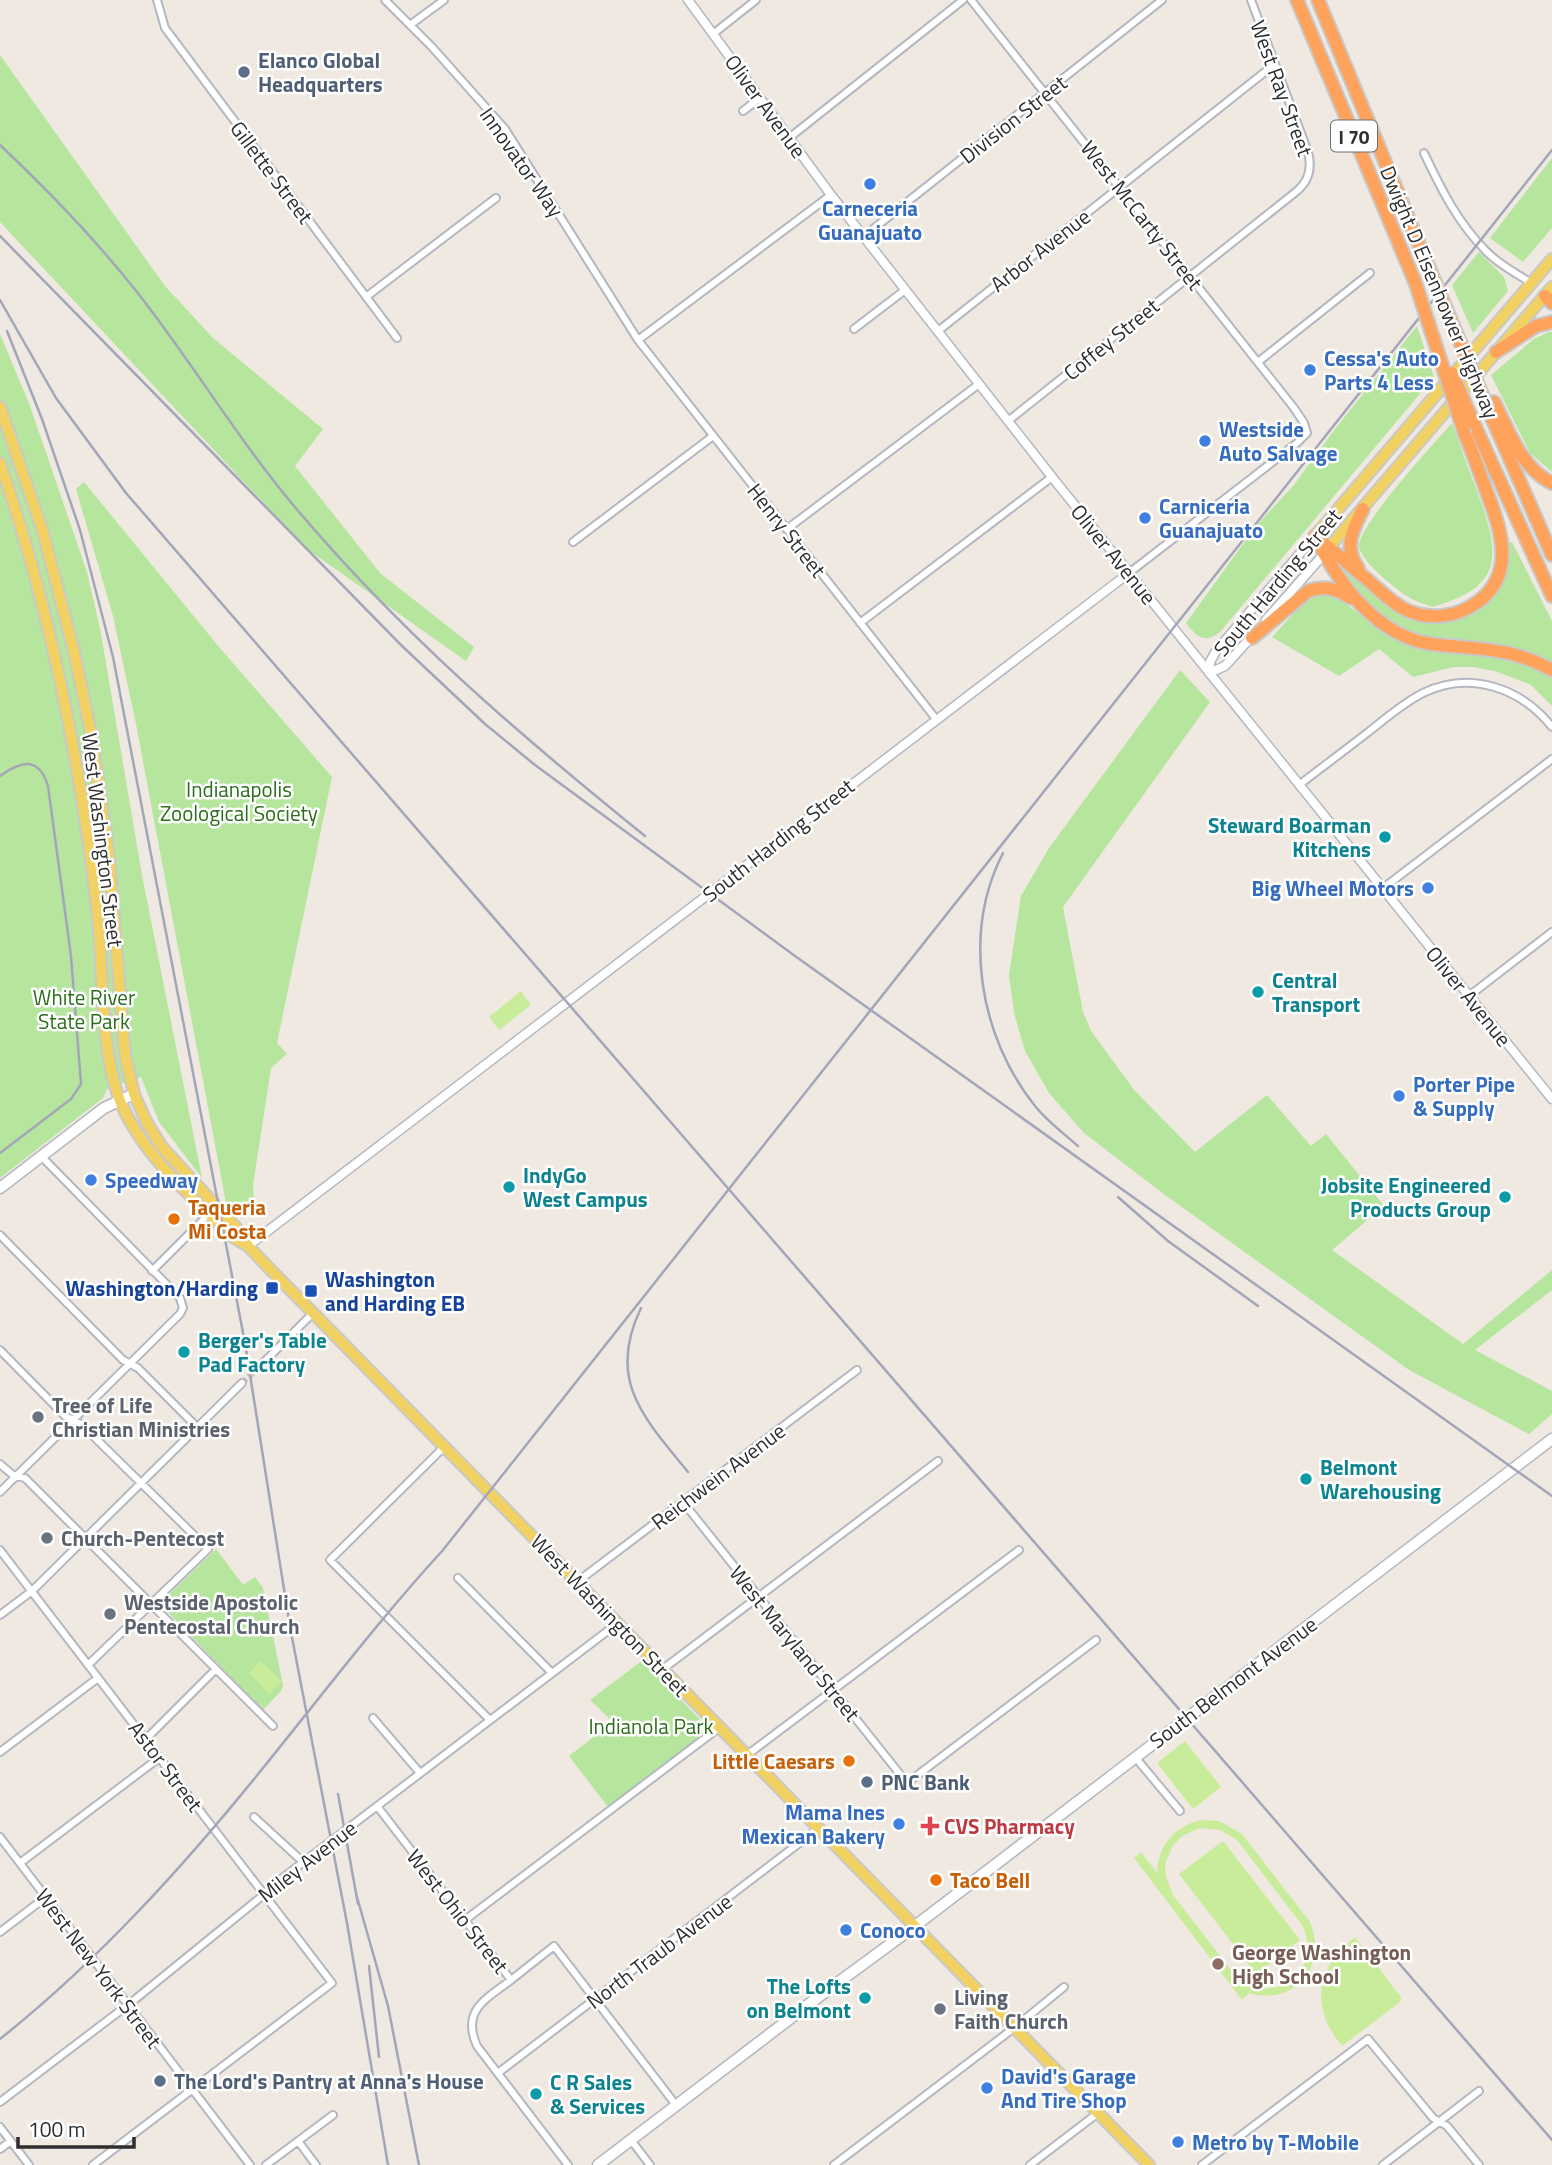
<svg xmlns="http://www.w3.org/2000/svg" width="1552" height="2165" viewBox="0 0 1552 2165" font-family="'Titillium Web',sans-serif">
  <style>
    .green { fill: #b6e59e }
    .pitch { fill: #c9ec9a; fill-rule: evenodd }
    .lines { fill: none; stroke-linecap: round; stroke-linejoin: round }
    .minor-tunnel { stroke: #c8c4bd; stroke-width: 6; stroke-dasharray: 6 3; stroke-linecap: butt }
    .minor-casing { stroke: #b4b7c1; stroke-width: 10 }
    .tertiary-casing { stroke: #b4b7c1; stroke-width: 11 }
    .secondary-casing { stroke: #b4b7c1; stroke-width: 13 }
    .primary-casing { stroke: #c9c9c9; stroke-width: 14 }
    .motorway-casing { stroke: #c9c9c9; stroke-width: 16 }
    .minor { stroke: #fff; stroke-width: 6 }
    .tertiary { stroke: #fff; stroke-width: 8 }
    .secondary { stroke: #fff; stroke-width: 10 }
    .primary { stroke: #f2d163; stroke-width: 10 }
    .motorway { stroke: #ffa35c; stroke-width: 12 }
    .rail { stroke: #a3a6b8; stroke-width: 2.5 }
    .motorway-bridge-casing { stroke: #c9c9c9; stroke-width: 16; stroke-linecap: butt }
    .motorway-bridge { stroke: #ffa35c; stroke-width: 12 }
    .service-dot { fill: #5c6f8a; stroke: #fff; stroke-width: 2.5 }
    .shop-dot { fill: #3f7fe0; stroke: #fff; stroke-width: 2.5 }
    .culture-dot { fill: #0f9aa8; stroke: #fff; stroke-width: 2.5 }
    .food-dot { fill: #e8710a; stroke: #fff; stroke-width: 2.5 }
    .transit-dot { fill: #1a4fb4; stroke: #fff; stroke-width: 2.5 }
    .worship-dot { fill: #6b7280; stroke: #fff; stroke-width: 2.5 }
    .health-dot { fill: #e0444e; stroke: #fff; stroke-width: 2.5 }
    .education-dot { fill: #8d6e63; stroke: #fff; stroke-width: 2.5 }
    .labels { text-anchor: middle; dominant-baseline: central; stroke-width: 5; stroke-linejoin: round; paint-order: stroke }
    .shield { fill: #fff; stroke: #6d6d6d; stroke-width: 2 }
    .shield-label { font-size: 19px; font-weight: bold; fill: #2e2e2e }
    .service-label { font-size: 21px; font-weight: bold; fill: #4e5e75; stroke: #fff; text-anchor: start }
    .street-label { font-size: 21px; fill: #2e2e2e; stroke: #fff }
    .shop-label { font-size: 21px; font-weight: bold; fill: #366cbe; stroke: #fff; text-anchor: start }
    .park-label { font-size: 21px; fill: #2c6e1b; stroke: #fff }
    .culture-label { font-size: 21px; font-weight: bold; fill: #0d838f; stroke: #fff; text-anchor: start }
    .food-label { font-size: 21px; font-weight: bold; fill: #c56008; stroke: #fff; text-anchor: start }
    .transit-label { font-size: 21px; font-weight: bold; fill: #164399; stroke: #fff; text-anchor: start }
    .worship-label { font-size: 21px; font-weight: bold; fill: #5b616d; stroke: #fff; text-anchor: start }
    .health-label { font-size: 21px; font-weight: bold; fill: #be3a42; stroke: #fff; text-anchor: start }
    .education-label { font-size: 21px; font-weight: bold; fill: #785e54; stroke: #fff; text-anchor: start }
  </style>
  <rect width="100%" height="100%" fill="#efe9e1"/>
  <path class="green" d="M0,55l165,231 48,52 110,91 -28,37 85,107 94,74 -8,14 -159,-112 -307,-327z
    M1552,158v70l-29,34 -33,-24z
    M1479,252l25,25 4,14 -35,42 -21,-48z
    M1417,326l17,51 -214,255c-16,12 -23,5 -34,-9l70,-97 37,-40 42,-57z
    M1549,332h3v140l-22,-19 -39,-78 43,-36z
    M0,334l30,72 57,166 13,56 42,247 60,303 -43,-56 -18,-45 -34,12 -4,9 -103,80z
    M1452,423c9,25 18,50 28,76 22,61 20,89 -48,108 -8,-3 -18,-6 -25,-11 -13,-8 -45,-34 -48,-49 -3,-19 77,-106 93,-124z
    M84,482l135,165 113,130 -55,266 10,11 -16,14 -18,117 1,12 -2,10 -9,6 -9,-3 -8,-7 -90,-479 -23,-108 -37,-127z
    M1512,542l40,79v43c-17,-11 -41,-19 -61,-21 -25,-3 -52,1 -75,-8 -32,-11 -57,-41 -79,-65l6,-3c27,24 61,64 102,54 13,-3 26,-16 37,-23 21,-15 30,-29 27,-55z
    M1326,593c33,14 55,46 91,55 45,10 96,1 135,30v28l-21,-21 -33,-13 -24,-5h-20l-41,10 -34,-28 -40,27 -67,-39 35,-38z
    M1180,670l30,32 -147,205 20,105 8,19 44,60 60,61 72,-57 44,51 15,-12 58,72 -52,44 131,94 89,-74v20l-77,60 77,41v23l-23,20 -120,-64 -248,-178 -77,-59 -35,-40 -24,-42 -11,-38 -5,-38 12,-79 28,-48z
    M216,1549l27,36 12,-8 8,11 20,97 -2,6 -18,19 -101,-104 3,-2 -3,-3z
    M643,1660l65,68v4l-100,75 -39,-51 44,-34 -23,-22z"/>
  <path class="pitch" d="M521,991l10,14 -32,25 -10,-13z
    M261,1661l21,21 -13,12 -20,-21z
    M1185,1741l36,46 -28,22 -36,-46z
    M1201,1820l18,1 23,13 68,88c18,42 -14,85 -61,71l-7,7 -108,-142 7,-6 16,21c1,-28 18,-47 44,-53zM1200,1828l20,2 17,10 65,85c22,44 -25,82 -65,53l-64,-83 -7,-18 -1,-13 8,-19 9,-9z
    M1223,1841l77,99 -44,34 -77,-100z
    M1355,1937l46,60 -1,5 -58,44c-32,-39 -27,-77 13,-109z"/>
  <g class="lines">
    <path class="minor-tunnel" d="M242,1383l17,-16"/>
    <g class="minor-casing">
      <path id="minor" d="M157,0l8,28 232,310
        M385,0l47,47 73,82 133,211 298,379
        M971,0l323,408 10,15 3,10 -10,10 -168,130
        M410,25l34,-25
        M713,34l43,-34
        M743,111l17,-13
        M789,138l174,-138
        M1424,153c17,36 34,70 62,98 12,13 30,22 45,32
        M863,237l299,-237
        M366,297l130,-99
        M854,329l51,-39
        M938,331l337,-267
        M638,340l193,-145
        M1258,362l112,-89
        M1008,421l289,-230c13,-11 15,-24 11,-39l-57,-152
        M787,529l192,-145
        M573,542l140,-106
        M860,623l192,-146
        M1299,785c22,-17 45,-34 68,-52 18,-14 36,-30 56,-40 47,-23 98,-5 129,34
        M1382,889l170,-130
        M1469,996l83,-64
        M0,1235l123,125 15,8 60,60
        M152,1271l57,-57
        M0,1350l65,66 16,8 127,125 -120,116
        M259,1367l54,-54
        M444,1447l-114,113 160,160
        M0,1464l13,11 12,3 248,248
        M0,1492l180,-178 3,-6 -3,-10 -138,-141
        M683,1502l224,281 189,-143
        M0,1550l332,433 -239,182
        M458,1578l94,95
        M577,1582l280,-212
        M0,1615l32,-24 210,-208
        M663,1669l275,-208
        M373,1718l47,55
        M145,1740l71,-71
        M0,1752l98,-74
        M747,1755l272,-205
        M1135,1757l45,54
        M377,1806l134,174 43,-34 122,159
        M254,1817l49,45
        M0,1837l250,328
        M20,1863l139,-105
        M465,1920l255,-193
        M0,1932l46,-35
        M511,1980c-25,19 -50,30 -34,66l91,119
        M498,2073l321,-245
        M0,2102l133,-101 128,-104 11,-11 346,-263
        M0,2127l29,38
        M631,2140l19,25
        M298,2141l18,24
        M0,2149l11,-8
        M266,2165l67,-50
        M834,2165l180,-137 50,-41
        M1030,2165l68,-52
        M1202,2165l166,-126 65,79 14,8 32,39
        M1383,2165l96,-74"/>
    </g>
    <g class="tertiary-casing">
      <path id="tertiary" d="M688,0l143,195 221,282 500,622
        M1266,620l58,-66
        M1253,635l-28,31 -16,7 1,-11 6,-11 99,-115
        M248,1246l881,-673"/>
    </g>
    <g class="secondary-casing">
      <path id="secondary" d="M0,1188l104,-80 30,-14
        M598,2165l223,-170 94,-69 637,-487"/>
    </g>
    <g class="primary-casing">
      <path id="primary" d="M0,407l43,125 31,120 17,81 18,124 16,198 9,39 13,29 15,24 78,85 8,14 18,19 883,900
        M0,463c50,144 79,293 97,444 7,60 2,139 23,194 23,55 72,96 114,137l14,8
        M1315,536l237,-277
        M1324,553l228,-266"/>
    </g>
    <g class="motorway-casing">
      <path id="motorway" d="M1297,0l118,282
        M1318,0l106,256
        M1545,296l7,7
        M1447,311l10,24
        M1496,352l40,-26 16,-4
        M1494,402c15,29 27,66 58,81
        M1488,409l64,146
        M1474,424l78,172
        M1315,536c16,14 33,27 49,41 14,11 26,25 42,33 20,9 43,8 62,-2 51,-27 34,-76 18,-118 -7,-19 -13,-37 -21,-55
        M1318,542c23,45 60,94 113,102 47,6 77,2 121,26
        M1358,568c-15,-21 -5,-39 5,-59
        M1252,638l56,-47c17,-6 28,-2 43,7"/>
    </g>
    <use href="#minor" class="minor"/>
    <use href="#tertiary" class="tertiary"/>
    <use href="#secondary" class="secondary"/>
    <use href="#primary" class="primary"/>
    <use href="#motorway" class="motorway"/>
    <path class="rail" d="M0,145c49,46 95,94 137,147 55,70 100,146 157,214 107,127 222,226 351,330
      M0,236l402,410 83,78 50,41 260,191 757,540
      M0,300l56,98 70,95 1426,1647
      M7,331l35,88 38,111 33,127 132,686 45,284 57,296 41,242
      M0,776c21,-15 39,-20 48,10l23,170 10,128 -10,15 -71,54
      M1003,853c-41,80 -24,183 32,253 12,15 28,27 43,40
      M1118,1197l50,44 90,65
      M641,1308c-35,72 3,110 47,164
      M338,1794l20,110
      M357,1897l31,109 31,159
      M369,1966l10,91
      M0,2039c98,-78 184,-173 263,-271 60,-74 115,-147 180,-218l1109,-1400"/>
    <g class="motorway-bridge-casing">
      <path id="motorway-bridge" d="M1424,256l23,55
        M1415,282l50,153
        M1457,335l31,74
        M1452,373l22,51"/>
    </g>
    <use href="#motorway-bridge" class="motorway-bridge"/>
  </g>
  <g class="service-dot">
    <circle cx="244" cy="72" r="7"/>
    <circle cx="867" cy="1782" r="7"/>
    <circle cx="160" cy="2081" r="7"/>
  </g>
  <g class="shop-dot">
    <circle cx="870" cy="184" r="7"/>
    <circle cx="1310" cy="370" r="7"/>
    <circle cx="1205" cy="441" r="7"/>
    <circle cx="1145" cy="518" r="7"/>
    <circle cx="1428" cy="888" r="7"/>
    <circle cx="1399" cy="1096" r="7"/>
    <circle cx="91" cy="1180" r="7"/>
    <circle cx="899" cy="1824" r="7"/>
    <circle cx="846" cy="1930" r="7"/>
    <circle cx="987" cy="2088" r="7"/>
    <circle cx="1178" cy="2142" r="7"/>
  </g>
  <g class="culture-dot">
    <circle cx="1385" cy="837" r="7"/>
    <circle cx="1258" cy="992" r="7"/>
    <circle cx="509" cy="1187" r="7"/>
    <circle cx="1505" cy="1197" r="7"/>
    <circle cx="184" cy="1352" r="7"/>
    <circle cx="1306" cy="1479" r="7"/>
    <circle cx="865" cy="1998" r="7"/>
    <circle cx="536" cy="2094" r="7"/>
  </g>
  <g class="food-dot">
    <circle cx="174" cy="1219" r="7"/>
    <circle cx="849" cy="1761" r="7"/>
    <circle cx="936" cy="1880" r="7"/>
  </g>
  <g class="transit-dot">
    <rect x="265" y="1281" width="14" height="14" rx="3.5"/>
    <rect x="304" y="1284" width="14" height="14" rx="3.5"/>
  </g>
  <g class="worship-dot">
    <circle cx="38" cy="1417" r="7"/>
    <circle cx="47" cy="1538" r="7"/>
    <circle cx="110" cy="1614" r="7"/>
    <circle cx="940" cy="2009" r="7"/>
  </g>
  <path class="health-dot" d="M926.5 1815.5h7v7h7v7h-7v7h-7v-7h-7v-7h7z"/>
  <circle class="education-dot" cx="1218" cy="1964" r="7"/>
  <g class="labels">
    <rect class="shield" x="1331" y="120.5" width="46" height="31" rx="5"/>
    <g class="shield-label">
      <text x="1354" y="136">I 70</text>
    </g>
    <g class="service-label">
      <text x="258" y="60">Elanco Global<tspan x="258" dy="24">Headquarters</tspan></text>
      <text x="881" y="1782">PNC Bank</text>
      <text x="174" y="2081">The Lord's Pantry at Anna's House</text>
    </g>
    <g class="street-label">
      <text transform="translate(1282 88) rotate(70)">West Ray Street</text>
      <text transform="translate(766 106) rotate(54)">Oliver Avenue</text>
      <text transform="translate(1013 119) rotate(-38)">Division Street</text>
      <text transform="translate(522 162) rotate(55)">Innovator Way</text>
      <text transform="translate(272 172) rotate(53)">Gillette Street</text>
      <text transform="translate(1142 215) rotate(52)">West McCarty Street</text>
      <text transform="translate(1040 250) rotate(-38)">Arbor Avenue</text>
      <text transform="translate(1440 292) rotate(67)">Dwight D Eisenhower Highway</text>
      <text transform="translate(1111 339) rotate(-39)">Coffey Street</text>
      <text transform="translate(787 530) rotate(52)">Henry Street</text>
      <text transform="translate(1114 554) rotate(51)">Oliver Avenue</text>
      <text transform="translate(1277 582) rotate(-50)">South Harding Street</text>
      <text transform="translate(103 840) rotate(83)">West Washington Street</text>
      <text transform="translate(778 840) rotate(-38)">South Harding Street</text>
      <text transform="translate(1469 996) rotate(51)">Oliver Avenue</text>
      <text transform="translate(718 1476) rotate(-37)">Reichwein Avenue</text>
      <text transform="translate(610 1615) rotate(46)">West Washington Street</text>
      <text transform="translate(795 1643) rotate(51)">West Maryland Street</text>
      <text transform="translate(1233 1682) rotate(-37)">South Belmont Avenue</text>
      <text transform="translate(166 1766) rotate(53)">Astor Street</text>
      <text transform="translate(307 1861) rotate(-38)">Miley Avenue</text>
      <text transform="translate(458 1911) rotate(52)">West Ohio Street</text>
      <text transform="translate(659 1951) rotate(-37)">North Traub Avenue</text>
      <text transform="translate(99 1968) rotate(53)">West New York Street</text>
    </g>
    <g class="shop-label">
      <text x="870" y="208" text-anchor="middle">Carneceria<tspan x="870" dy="24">Guanajuato</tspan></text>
      <text x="1324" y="358">Cessa's Auto<tspan x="1324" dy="24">Parts 4 Less</tspan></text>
      <text x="1219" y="429">Westside<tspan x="1219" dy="24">Auto Salvage</tspan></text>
      <text x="1159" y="506">Carniceria<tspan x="1159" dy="24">Guanajuato</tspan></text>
      <text x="1414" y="888" text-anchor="end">Big Wheel Motors</text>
      <text x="1413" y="1084">Porter Pipe<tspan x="1413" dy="24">&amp; Supply</tspan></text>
      <text x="105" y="1180">Speedway</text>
      <text x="885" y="1812" text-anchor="end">Mama Ines<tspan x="885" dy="24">Mexican Bakery</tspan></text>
      <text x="860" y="1930">Conoco</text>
      <text x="1001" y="2076">David's Garage<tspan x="1001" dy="24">And Tire Shop</tspan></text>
      <text x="1192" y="2142">Metro by T-Mobile</text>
    </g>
    <g class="park-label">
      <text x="239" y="789">Indianapolis<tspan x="239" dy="24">Zoological Society</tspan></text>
      <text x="84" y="997">White River<tspan x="84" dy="24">State Park</tspan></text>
      <text x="651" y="1726">Indianola Park</text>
    </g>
    <g class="culture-label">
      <text x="1371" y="825" text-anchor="end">Steward Boarman<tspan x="1371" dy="24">Kitchens</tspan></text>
      <text x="1272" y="980">Central<tspan x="1272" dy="24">Transport</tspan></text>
      <text x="523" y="1175">IndyGo<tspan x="523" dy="24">West Campus</tspan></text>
      <text x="1491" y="1185" text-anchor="end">Jobsite Engineered<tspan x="1491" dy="24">Products Group</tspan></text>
      <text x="198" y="1340">Berger's Table<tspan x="198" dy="24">Pad Factory</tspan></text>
      <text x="1320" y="1467">Belmont<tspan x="1320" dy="24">Warehousing</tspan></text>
      <text x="851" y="1986" text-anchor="end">The Lofts<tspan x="851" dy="24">on Belmont</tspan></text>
      <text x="550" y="2082">C R Sales<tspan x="550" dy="24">&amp; Services</tspan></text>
    </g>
    <g class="food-label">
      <text x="188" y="1207">Taqueria<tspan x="188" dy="24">Mi Costa</tspan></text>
      <text x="835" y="1761" text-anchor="end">Little Caesars</text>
      <text x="950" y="1880">Taco Bell</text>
    </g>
    <g class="transit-label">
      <text x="325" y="1279">Washington<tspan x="325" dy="24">and Harding EB</tspan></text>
      <text x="258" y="1288" text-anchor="end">Washington/Harding</text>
    </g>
    <g class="worship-label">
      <text x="52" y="1405">Tree of Life<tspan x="52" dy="24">Christian Ministries</tspan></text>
      <text x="61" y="1538">Church-Pentecost</text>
      <text x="124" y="1602">Westside Apostolic<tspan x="124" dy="24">Pentecostal Church</tspan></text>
      <text x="954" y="1997">Living<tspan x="954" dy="24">Faith Church</tspan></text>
    </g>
    <g class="health-label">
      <text x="944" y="1826">CVS Pharmacy</text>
    </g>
    <g class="education-label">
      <text x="1232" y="1952">George Washington<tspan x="1232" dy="24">High School</tspan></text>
    </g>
  </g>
  <path d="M18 2137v10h116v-10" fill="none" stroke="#2e2e2e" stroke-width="3.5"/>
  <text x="28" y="2137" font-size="21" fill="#2e2e2e" stroke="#ffffff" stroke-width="5" paint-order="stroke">100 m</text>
</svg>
